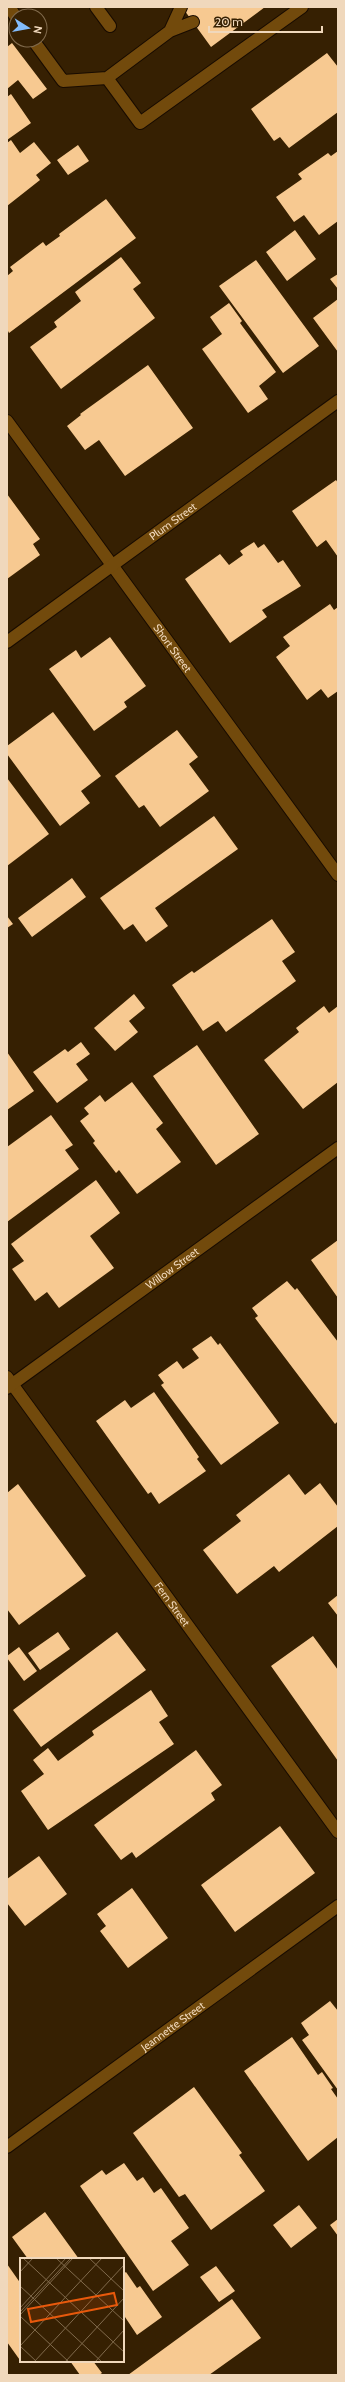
<svg xmlns="http://www.w3.org/2000/svg" width="345" height="2382" viewBox="0 0 345 2382" font-family="Cabin,sans-serif">
  <style>
    .building { fill: #f7c991 }
    .lines { fill: none; stroke-linecap: round; stroke-linejoin: round }
    .lane-casing { stroke: #180b00; stroke-width: 14 }
    .street-casing { stroke: #180b00; stroke-width: 14 }
    .lane { stroke: #724a0c; stroke-width: 12 }
    .street { stroke: #724a0c; stroke-width: 12 }
    .labels { text-anchor: middle; dominant-baseline: central; stroke-width: 4; stroke-linejoin: round; paint-order: stroke }
    .street-label { font-size: 11px; fill: #f0d8bc; stroke: #362002 }
    .inset-road { fill: none; stroke: #806a4c; stroke-width: 1 }
    .view { fill: #e8590c; fill-opacity: 0.15; stroke: #e8590c; stroke-width: 2 }
    .inset-edge { fill: none; stroke: #f0d8bc; stroke-width: 2 }
  </style>
  <rect width="100%" height="100%" fill="#362002"/>
  <path class="building" d="M182,7h83l-54,40z
    M12,43l35,46 -14,10 -15,-19 -11,9v-42z
    M327,53l11,14v45l-49,36 -9,-11 -6,4 -23,-32z
    M11,94l20,29 -24,17v-43z
    M11,140l9,13 14,-11 17,21 -15,12 4,5 -33,26v-63z
    M78,145l11,16 -21,14 -11,-15z
    M338,151v70l-19,14 -15,-20 -10,7 -18,-25 26,-18 -4,-5 30,-21 3,3z
    M106,199l30,39 -127,95 -2,-4v-53l6,-5 -3,-4 33,-25 3,4 14,-10 -1,-2z
    M295,230l21,29 -29,22 -21,-29z
    M121,257l20,26 -8,6 22,29 -94,71 -31,-42 27,-20 -3,-5 27,-21 -6,-9z
    M256,260l63,86 -36,27 -64,-87z
    M338,274v15l-8,-10z
    M338,299v53l-25,-34z
    M229,303l13,18 -2,2 36,49 -17,14 9,13 -20,14 -46,-64 20,-15 -12,-17z
    M148,365l45,63 -68,48 -26,-36 -14,10 -18,-24 14,-11 -1,-1z
    M336,480l2,3v74l-12,-17 -9,7 -25,-36z
    M7,494l33,45 -7,5 7,11 -33,24z
    M254,542l4,6 6,-4 14,19 5,-3 18,26 -39,24 5,7 -37,26 -45,-64 35,-25 9,11 14,-10 -3,-4z
    M330,604l4,6 4,-3v84l-10,7 -7,-9 -14,11 -31,-43 14,-11 -7,-9z
    M110,637l36,49 -22,16 3,5 -33,24 -45,-62 27,-19 5,8z
    M53,712l48,64 -20,15 9,12 -30,23 -53,-72v-8z
    M177,730l21,27 -9,7 20,27 -49,36 -16,-22 -5,3 -24,-32z
    M7,778l42,56 -42,32z
    M214,816l24,33 -83,59 13,18 -22,16 -13,-18 -9,6 -24,-32z
    M72,878l14,19 -54,40 -14,-19z
    M7,916l6,8 -6,4z
    M272,919l23,33 -13,9 14,20 -70,51 -8,-11 -15,10 -31,-46 20,-14 2,2z
    M134,994l11,14 -16,13 9,11 -23,19 -21,-23z
    M324,1006l5,7 9,-7v76l-35,27 -39,-49 35,-28 -3,-4z
    M81,1042l9,12 -14,10 12,16 -31,23 -24,-31 32,-23 3,3z
    M197,1045l62,89 -43,31 -63,-89z
    M7,1052l27,39 -27,19z
    M132,1082l31,41 -7,6 25,33 -44,32 -18,-24 -3,3 -23,-30 2,-2 -15,-20 9,-7 -5,-6 16,-13 5,7z
    M51,1115l22,30 -8,5 14,19 -72,53v-75z
    M96,1180l24,33 -30,23 24,32 -55,40 -12,-16 -12,9 -23,-32 12,-8 -13,-17z
    M338,1240v58l-27,-38z
    M287,1281l8,9 2,-2 41,54v79l-3,3 -80,-106 3,-2 -6,-8z
    M211,1336l7,9 2,-2 59,80 -58,42 -60,-80 3,-2 -6,-8 19,-14 6,8 16,-11 -7,-9z
    M154,1392l45,65 -2,2 9,12 -47,33 -8,-12 -3,2 -52,-73 29,-21 6,8z
    M289,1474l16,21 15,-12 18,24v19l-59,46 -5,-6 -37,28 -34,-44 38,-29 -5,-6z
    M18,1484l68,92 -67,49 -12,-16v-116z
    M338,1595v21l-10,-13z
    M58,1632l12,17 -30,21 -12,-17z
    M117,1632l29,38 -105,77 -28,-37z
    M313,1636l25,34v91l-67,-95z
    M19,1647l18,24 -13,10 -17,-23v-2z
    M151,1690l17,26 -9,6 15,22 -126,86 -27,-39 23,-17 -11,-14 15,-12 10,13 36,-26 -2,-4z
    M196,1750l26,35 -11,8 4,7 -79,58 -4,-6 -11,8 -27,-35z
    M280,1826l35,47 -80,59 -34,-47z
    M39,1856l28,38 -42,32 -18,-23v-24z
    M132,1888l36,50 -40,30 -28,-37 6,-5 -9,-12z
    M330,2001l8,10v79l-36,-50 7,-5 -8,-12z
    M292,2037l26,38 4,-3 11,16 -2,1 7,10v38l-30,24 -64,-90z
    M194,2087l48,66 -3,2 26,36 -54,39 -26,-36 -6,3 -46,-64z
    M124,2163l13,18 6,-4 11,16 7,-5 28,40 -18,13 18,24 -36,26 -73,-105 22,-16 4,5z
    M299,2205l18,23 -26,20 -18,-23z
    M45,2212l34,47h-51l-16,-22z
    M338,2219v17l-8,-11z
    M7,2264l14,20v77h4l-3,2 -15,-21z
    M216,2266l19,25 -16,11 -19,-25z
    M126,2272l11,16 3,-2 22,31 -25,18 -14,-21v-40z
    M232,2299l29,39 -52,37h-81z
    M70,2361h23l9,12 -3,2h-19z"/>
  <g class="lines">
    <g class="lane-casing">
      <path id="lane" d="M9,7l7,10
        M96,7l14,19
        M170,31l11,-24
        M33,40l30,41 44,-3 63,-47 23,-9
        M107,78l33,45 162,-116"/>
    </g>
    <g class="street-casing">
      <g id="street">
        <path id="s1" d="M7,421l331,454"/>
        <path id="s2" d="M7,642l331,-241"/>
        <path id="s3" d="M7,1377l331,455"/>
        <path id="s4" d="M7,1388l331,-240"/>
        <path id="s5" d="M7,2147l331,-241"/>
      </g>
    </g>
    <use href="#lane" class="lane"/>
    <use href="#street" class="street"/>
  </g>
  <g class="labels">
    <g class="street-label">
      <text stroke="none"><textPath href="#s2" startOffset="205">Plum Street</textPath></text>
      <text stroke="none"><textPath href="#s1" startOffset="281">Short Street</textPath></text>
      <text stroke="none"><textPath href="#s4" startOffset="204">Willow Street</textPath></text>
      <text stroke="none"><textPath href="#s3" startOffset="281">Fern Street</textPath></text>
      <text stroke="none"><textPath href="#s5" startOffset="205">Jeannette Street</textPath></text>
    </g>
  </g>
  <g transform="translate(20 2258)">
    <rect width="104" height="104" fill="#362002"/>
    <path class="inset-road" d="M3,0l101,94M36,0l68,63M69,0l35,33M0,14l13,-14M0,28l82,76M0,50l46,-50M0,54l51,-54M0,57l53,-57M0,58l49,46M0,88l82,-88M0,88l17,16M14,104l90,-97M45,104l59,-64M75,104l29,-32"/>
    <path class="view" d="M94,35l3,12 -86,17 -3,-13z"/>
    <rect width="104" height="104" class="inset-edge"/>
  </g>
  <rect width="345" height="2382" fill="none" stroke="#f0d8bc" stroke-width="16"/>
  <g transform="translate(28 28) rotate(101)"><circle r="19" fill="#362002" stroke="#806a4c"/>
  <path d="M0-3L7 15L0 10L-7 15Z" fill="#83bcfb"/>
  <text y="-6" font-size="11" font-weight="bold" text-anchor="middle" fill="#f0d8bc">N</text>
  </g>
  <path d="M209 26v6h113v-6" fill="none" stroke="#f0d8bc" stroke-width="2"/>
  <text x="215" y="26" font-size="12" fill="#f0d8bc" stroke="#362002" stroke-width="3" paint-order="stroke">20 m</text>
</svg>
